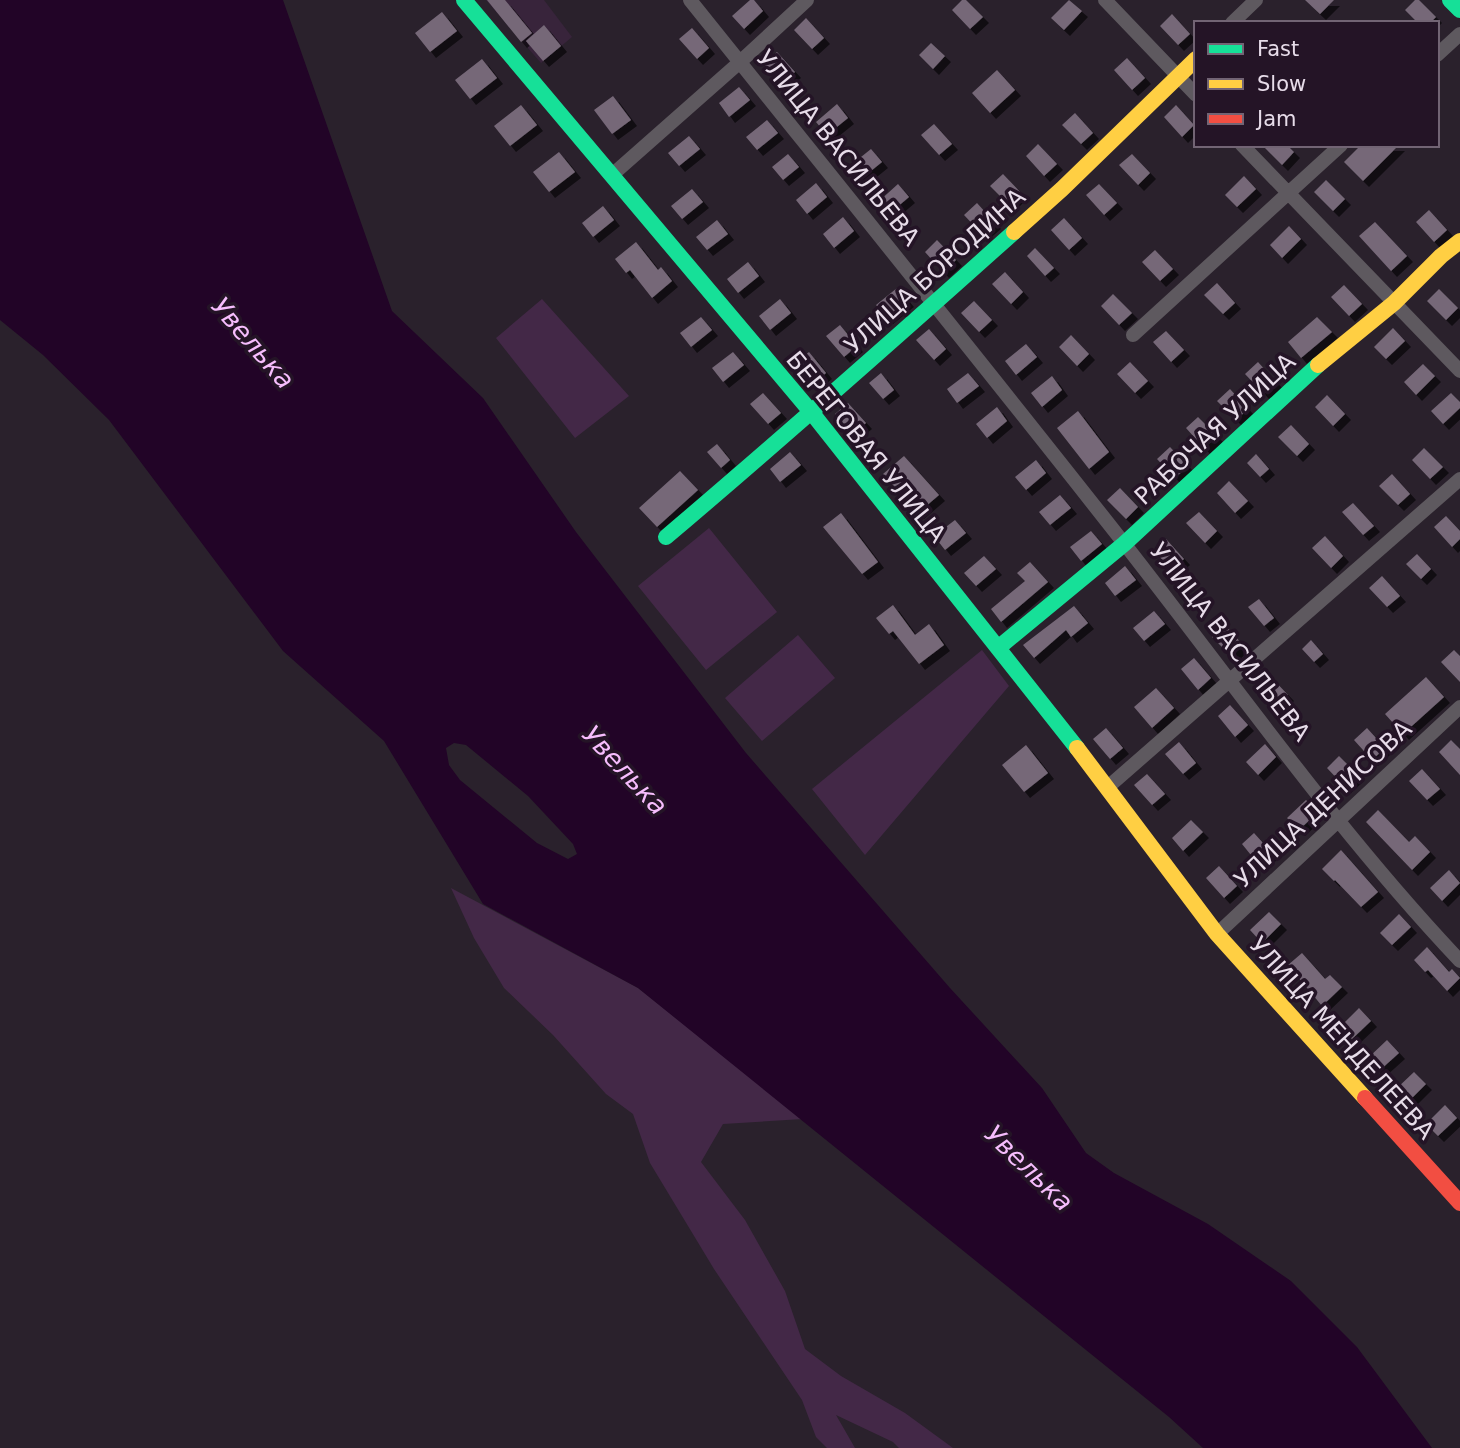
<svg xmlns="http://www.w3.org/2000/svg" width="1460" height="1448" viewBox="0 0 1460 1448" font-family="'DejaVu Sans',sans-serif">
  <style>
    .built { fill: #38243b }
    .green { fill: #432847 }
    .water { fill: #220427; fill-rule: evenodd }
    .building { fill: #766878; filter: url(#shadow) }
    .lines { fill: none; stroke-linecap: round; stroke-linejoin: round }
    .street { stroke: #5e595f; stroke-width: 14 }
    .fast { stroke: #16e098; stroke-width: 16 }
    .slow { stroke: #ffcf43; stroke-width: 16 }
    .jam { stroke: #f24e42; stroke-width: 16 }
    .labels { text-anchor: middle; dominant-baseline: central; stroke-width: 7; stroke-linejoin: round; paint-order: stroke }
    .street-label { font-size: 24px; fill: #e7dce9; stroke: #241426 }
    .water-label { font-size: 26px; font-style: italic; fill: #f6bdfd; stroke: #241426 }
  </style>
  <defs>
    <filter id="shadow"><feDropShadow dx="6" dy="6" stdDeviation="0" flood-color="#0009"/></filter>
  </defs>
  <rect width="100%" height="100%" fill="#2a212c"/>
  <path class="built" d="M486,0h58l28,37 -31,26z"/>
  <path class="green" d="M542,299l87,97 -54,42 -79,-100z
    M709,528l68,84 -71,58 -68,-84z
    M798,635l37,43 -73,63 -37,-43z
    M982,650l27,36 -144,169 -53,-66z
    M451,888l187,100 165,131 -80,5 -22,38 44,58 40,71 20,58 36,27 64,37 48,35h-54l-6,-6 -57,-27 19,33h-28l-11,-11 -14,-37 -88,-131 -64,-106 -17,-49 -27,-20 -53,-59 -49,-47 -30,-50z"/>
  <path class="water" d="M0,0h283l109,311 91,87 93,134 170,221 204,235 92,100 44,65 28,20 94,51 83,57 66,66 75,101h-229l-34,-31 -531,-429 -155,-84 -99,-163 -101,-90 -174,-231 -66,-65 -43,-35zM454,743l12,2 62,51 45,48 4,10 -9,5 -31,-16 -77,-63 -11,-15 -3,-17z"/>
  <path class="building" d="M487,0h18l27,33 -11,9z
    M750,0h4l9,11 -19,18 -12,-13z
    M962,0h4l17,17 -13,12 -18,-19z
    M1069,0l13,11 -18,19 -13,-12z
    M1305,0h29l-14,14z
    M1415,0h4l17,17 -6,6h-12l-13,-13z
    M442,12l15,19 -27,21 -15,-19z
    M1172,14l18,20 -12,11 -18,-19z
    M806,18l18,20 -12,11 -18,-19z
    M544,25l17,21 -18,15 -17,-20z
    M692,28l17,20 -12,11 -18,-20z
    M931,43l14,13 -12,13 -14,-14z
    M777,52l18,20 -13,11 -18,-19z
    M1127,58l18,20 -13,12 -18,-20z
    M482,59l15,19 -27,21 -15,-19z
    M997,70l18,20 -25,23 -18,-20z
    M739,87l11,13 -21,17 -10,-14z
    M613,96l18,24 -19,14 -18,-24z
    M837,104l11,14 -21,17 -11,-13z
    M521,105l16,20 -27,21 -16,-20z
    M1176,105l18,20 -12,12 -18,-20z
    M1075,113l18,20 -12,11 -19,-19z
    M767,120l11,13 -21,17 -11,-13z
    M934,124l18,20 -13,11 -18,-20z
    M689,136l11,13 -21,17 -11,-13z
    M1038,144l19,20 -13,12 -18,-20z
    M1262,145h25l7,7 -12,13z
    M1361,145h38l-36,36 -19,-19z
    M871,149l11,13 -21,17 -10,-14z
    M559,152l16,20 -26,20 -16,-20z
    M788,154l11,13 -16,13 -11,-13z
    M1132,154l18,19 -12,12 -19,-20z
    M1003,174l18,19 -12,12 -19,-19z
    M1244,176l12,13 -19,18 -12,-12z
    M1326,180l19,19 -12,12 -19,-19z
    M816,183l11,14 -20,17 -11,-14z
    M898,184l11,13 -20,17 -11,-12z
    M1099,184l18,19 -13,12 -18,-20z
    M692,189l11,13 -21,17 -11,-13z
    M977,203l18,20 -13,11 -18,-19z
    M603,206l11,14 -21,17 -11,-14z
    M1429,210l18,20 -13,12 -18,-20z
    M843,217l11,14 -20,17 -11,-14z
    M1064,218l18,20 -13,12 -18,-20z
    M717,220l11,14 -21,16 -11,-13z
    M1375,222l32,34 -16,15 -32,-35z
    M1289,226l12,13 -19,19 -12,-13z
    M937,240l19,20 -13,12 -18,-20z
    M636,242l22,28 3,-3 11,14 -20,17 -22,-28 -4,3 -11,-14z
    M1035,248l19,20 -9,8 -18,-20z
    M1155,250l18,19 -13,12 -18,-19z
    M748,262l11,14 -21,17 -11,-14z
    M1005,272l18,20 -12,12 -19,-20z
    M1217,283l18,20 -12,11 -19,-19z
    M1344,285l18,19 -13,12 -18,-19z
    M897,288l11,13 -21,17 -11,-13z
    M1439,289l19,19 -12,12 -19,-19z
    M1113,294l19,19 -13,12 -18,-19z
    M780,299l11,14 -21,17 -11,-14z
    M974,301l18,19 -13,12 -18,-19z
    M701,317l11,13 -21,17 -11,-14z
    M1317,317l15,15 -31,26 -13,-16z
    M840,325l17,21 -13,11 -18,-21z
    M1393,328l12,13 -19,18 -12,-12z
    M929,329l17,20 -12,11 -18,-20z
    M1166,331l18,19 -13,12 -18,-20z
    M1071,335l18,19 -12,12 -18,-19z
    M1026,344l11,13 -21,18 -11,-14z
    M733,352l11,13 -21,17 -11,-14z
    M809,352l17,21 -13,11 -18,-21z
    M1130,362l18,19 -13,12 -18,-19z
    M1258,362l18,20 -12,12 -19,-20z
    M1423,364l12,12 -19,19 -12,-13z
    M881,373l13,17 -11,9 -14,-16z
    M968,373l11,13 -22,17 -10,-14z
    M1052,376l10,14 -20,17 -11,-14z
    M1230,389l18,20 -12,11 -19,-19z
    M763,393l18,20 -13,11 -18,-20z
    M1451,393l9,9v6l-17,16 -12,-13z
    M1327,395l18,19 -12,12 -18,-19z
    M848,403l18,20 -13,11 -18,-20z
    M997,407l10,14 -20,17 -11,-14z
    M1078,411l31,41 -20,17 -32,-41z
    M1198,417l19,19 -13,12 -18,-20z
    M1291,425l18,19 -12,12 -19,-19z
    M717,444l13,16 -9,8 -14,-16z
    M1170,447l18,19 -13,12 -18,-19z
    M1424,448l19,19 -13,12 -18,-19z
    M790,452l11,13 -21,17 -10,-13z
    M1256,454l13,15 -9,8 -13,-14z
    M904,456l35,39 -21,18 -35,-39z
    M1036,460l10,13 -20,17 -11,-13z
    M680,471l18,19 -41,37 -18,-19z
    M1392,474l18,20 -12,11 -19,-19z
    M1229,481l19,20 -13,12 -18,-20z
    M1120,488l18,19 -12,12 -19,-19z
    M1060,495l11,13 -21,17 -11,-13z
    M1353,503l21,23 -11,9 -21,-23z
    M1199,512l18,19 -12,12 -19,-20z
    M841,513l37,49 -16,12 -39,-47z
    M1446,516l14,15v8l-8,8 -18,-20z
    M955,520l11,13 -21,17 -11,-14z
    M1091,531l11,13 -21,17 -11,-14z
    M1325,536l18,20 -12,12 -19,-20z
    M1166,539l18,20 -12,11 -18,-19z
    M1417,554l14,15 -10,10 -15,-15z
    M984,556l12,13 -20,17 -12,-13z
    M1030,562l18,20 -47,40 -10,-13 34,-28 -8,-8z
    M1125,566l11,14 -21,16 -10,-13z
    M1382,576l18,20 -13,11 -18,-19z
    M1259,599l15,19 -10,8 -16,-19z
    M893,605l22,30 14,-11 15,21 -25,19 -26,-33 -4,3 -13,-16z
    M1074,606l14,17 -17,14 -5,-7 -32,28 -11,-13z
    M1154,611l11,13 -21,17 -11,-13z
    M1225,625l18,20 -12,11 -19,-19z
    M1311,640l12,14 -9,8 -12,-13z
    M1454,650l6,6v26l-19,-20z
    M1194,658l17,20 -13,12 -17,-21z
    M1270,676l18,19 -12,12 -19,-20z
    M1426,677l18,20 -41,37 -18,-20z
    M1156,688l18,20 -22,20 -18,-21z
    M1230,705l18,20 -13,12 -17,-21z
    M1106,728l17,20 -13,11 -17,-20z
    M1367,728l18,20 -13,12 -18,-20z
    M1451,740l9,9v26l-21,-23z
    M1179,742l17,21 -13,11 -18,-20z
    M1265,744l11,13 -18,18 -12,-13z
    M1026,745l22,28 -24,19 -22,-27z
    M1339,756l19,19 -13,12 -18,-19z
    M1422,769l18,20 -13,11 -18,-19z
    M1147,774l18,20 -13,11 -18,-20z
    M1306,800l12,12 -19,18 -12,-12z
    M1378,810l31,32 6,-6 15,16 -18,18 -46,-48z
    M1191,820l12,12 -20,19 -11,-13z
    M1254,833l18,20 -13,12 -17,-21z
    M1341,850l37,42 -17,15 -26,-27 -1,1 -12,-12z
    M1219,866l18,20 -13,12 -18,-20z
    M1449,870l11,13 -18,18 -12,-13z
    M1269,912l12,12 -19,19 -12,-13z
    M1399,914l12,13 -19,18 -12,-12z
    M1427,947l22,25 3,-3 8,9 -13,13 -19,-21 -3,2 -11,-12z
    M1302,953l23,26 5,-4 12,12 -20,19 -34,-41z
    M1359,1008l12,13 -19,18 -12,-12z
    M1387,1040l12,13 -20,18 -12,-12z
    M1414,1072l12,12 -19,19 -12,-13z
    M1445,1105l12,13 -19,18 -12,-12z"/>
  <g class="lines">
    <path class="street" d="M690,0c145,181 290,360 433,542 110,140 214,289 337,419
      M1105,0l91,95
      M1232,23l24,-23
      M1437,55l23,-21
      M1242,145l218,226
      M612,175l128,-113 67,-62
      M1133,335l208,-190
      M1108,787l352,-308
      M1217,934l243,-227"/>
    <path class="fast" d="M464,0l348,413 265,335
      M1450,0l10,10
      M666,537c118,-100 233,-202 348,-305
      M998,648l126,-104 194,-179"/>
    <path class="slow" d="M1014,232l48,-43 134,-130
      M1318,365l76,-62 47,-47 19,-15
      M1077,748l140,186 148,164"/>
    <path class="jam" d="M1365,1098l95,105"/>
  </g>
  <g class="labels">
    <g class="street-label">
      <text transform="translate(838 148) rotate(51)">УЛИЦА ВАСИЛЬЕВА</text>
      <text transform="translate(935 271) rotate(-42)">УЛИЦА БОРОДИНА</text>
      <text transform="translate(1215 429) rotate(-43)">РАБОЧАЯ УЛИЦА</text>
      <text transform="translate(866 447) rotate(51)">БЕРЕГОВАЯ УЛИЦА</text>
      <text transform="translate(1230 642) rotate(52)">УЛИЦА ВАСИЛЬЕВА</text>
      <text transform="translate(1323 804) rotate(-43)">УЛИЦА ДЕНИСОВА</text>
      <text transform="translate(1342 1038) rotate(48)">УЛИЦА МЕНДЕЛЕЕВА</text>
    </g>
    <g class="water-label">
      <text transform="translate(253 343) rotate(49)">Увелька</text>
      <text transform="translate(625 770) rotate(47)">Увелька</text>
      <text transform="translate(1029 1168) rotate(44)">Увелька</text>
    </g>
  </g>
  <rect x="1194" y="21" width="245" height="126" fill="#241426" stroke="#726474" stroke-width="2"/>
  <rect x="1208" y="44" width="35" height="10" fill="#16e098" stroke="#726474" stroke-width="2"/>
  <text x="1257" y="56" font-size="21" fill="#e7dce9">Fast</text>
  <rect x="1208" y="79" width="35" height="10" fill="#ffcf43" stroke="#726474" stroke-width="2"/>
  <text x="1257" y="91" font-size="21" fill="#e7dce9">Slow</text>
  <rect x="1208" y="114" width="35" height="10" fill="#f24e42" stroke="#726474" stroke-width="2"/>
  <text x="1257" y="126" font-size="21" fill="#e7dce9">Jam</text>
</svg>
